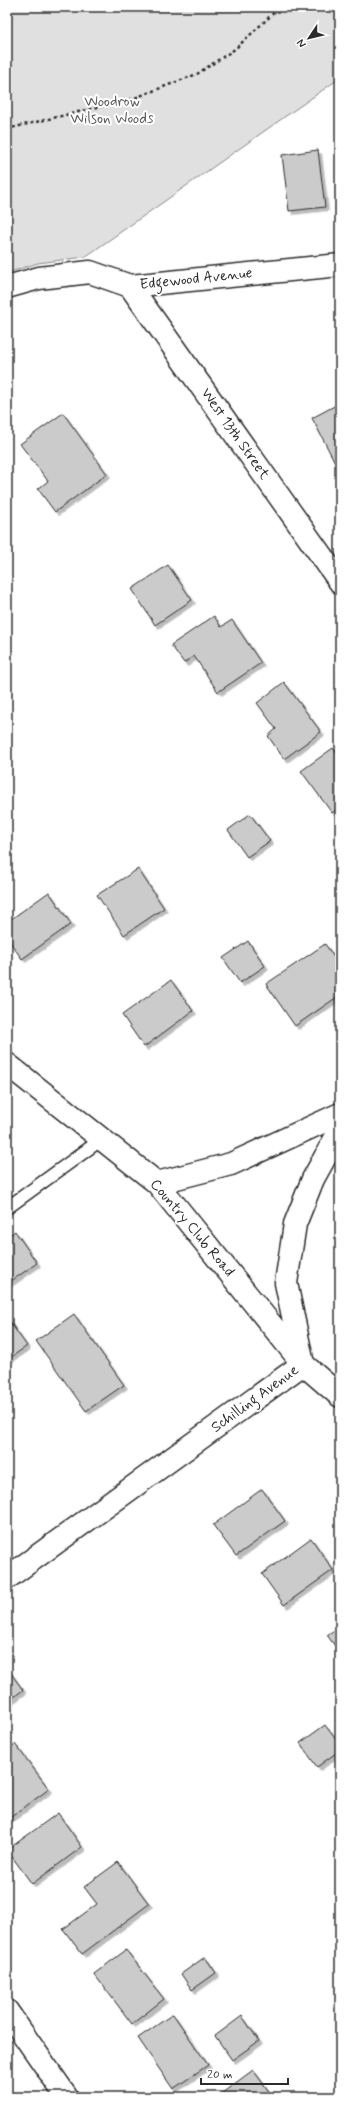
<svg xmlns="http://www.w3.org/2000/svg" width="347" height="2104" viewBox="0 0 347 2104" font-family="Mynerve,sans-serif">
  <style>
    .green { fill: #e0e0e0; stroke: #868686 }
    .building { fill: #cbcbcb; stroke: #2b2b2b; filter: url(#shadow) }
    .lines { fill: none; stroke-linecap: round; stroke-linejoin: round }
    .lane-casing { stroke: #2b2b2b; stroke-width: 15 }
    .street-casing { stroke: #2b2b2b; stroke-width: 25 }
    .path { stroke: #2b2b2b; stroke-width: 2.5; stroke-dasharray: 3 3; stroke-linecap: butt }
    .lane { stroke: #fff; stroke-width: 12 }
    .street { stroke: #fff; stroke-width: 22 }
    .labels { text-anchor: middle; dominant-baseline: central; stroke-width: 4; stroke-linejoin: round; paint-order: stroke }
    .park-label { font-size: 15px; fill: #585858; stroke: #fff }
    .street-label { font-size: 15px; fill: #2b2b2b; stroke: #fff }
  </style>
  <defs>
    <filter id="shadow"><feDropShadow dx="3.5" dy="3.5" stdDeviation="0" flood-color="#0004"/></filter>
  </defs>
  <rect width="100%" height="100%" fill="#fff"/>
  <filter id="ink" filterUnits="userSpaceOnUse"><feTurbulence type="fractalNoise" baseFrequency=".025" numOctaves="2"/><feDisplacementMap in="SourceGraphic" scale="8" xChannelSelector="R" yChannelSelector="G"/><feConvolveMatrix kernelMatrix="1 2 1 2 8 2 1 2 1" color-interpolation-filters="sRGB"/></filter>
  <g filter="url(#ink)">
    <path class="green" d="M7,7h333v71l-255,179 -47,6 -31,10z"/>
    <path class="building" d="M318,150l7,57 -36,4 -7,-56z
      M340,403v69l-28,-54z
      M63,413l44,61 -52,38 -17,-23 10,-8 -28,-37z
      M168,565l24,35 -37,25 -23,-36z
      M214,616l7,11 11,-7 29,43 -43,29 -24,-36 -10,7 -13,-18z
      M284,682l37,50 -37,27 -16,-23 8,-7 -19,-26z
      M333,748l7,10v49l-8,6 -31,-42z
      M250,814l20,27 -23,16 -19,-27z
      M138,869l26,39 -40,27 -27,-40z
      M49,892l22,32 -49,35 -15,-21v-16z
      M248,941l17,25 -25,17 -17,-25z
      M325,944l15,22v29l-45,31 -29,-42z
      M171,980l22,31 -49,36 -22,-32z
      M15,1231l22,32 -30,21v-47z
      M74,1314l50,71 -38,26 -50,-70z
      M7,1318l20,28 -20,14z
      M262,1489l23,32 -49,35 -23,-31z
      M311,1538l22,32 -49,35 -22,-31z
      M340,1626v27l-13,-18z
      M7,1668l16,22 -16,12z
      M325,1725l15,20v5l-23,17 -17,-24z
      M15,1744l34,45 -42,31v-70z
      M58,1813l24,34 -50,37 -25,-34z
      M118,1862l31,42 -67,50 -19,-25 34,-25 -13,-17z
      M126,1950l38,49 -32,25 -38,-50z
      M205,1957l11,16 -24,17 -11,-16z
      M173,2014l35,51 -35,24 -35,-51z
      M242,2016l17,25 -27,19 -17,-24z
      M253,2070l20,27h-54l-1,-1z"/>
    <g class="lines">
      <g class="lane-casing">
        <path id="lane" d="M7,1208l95,-69"/>
      </g>
      <g class="street-casing">
        <path id="street" d="M130,286l210,296
          M7,287l32,-9 51,-6 40,14 210,-21
          M7,1064l150,119 146,181 37,32
          M157,1183l74,-19 109,-50
          M7,1578l296,-214 -17,-81 9,-59 18,-45 27,-49
          M7,2011l60,86"/>
      </g>
      <path class="path" d="M7,129l125,-30 65,-25 38,-25 45,-42"/>
      <use href="#lane" class="lane"/>
      <use href="#street" class="street"/>
    </g>
  </g>
  <g class="labels">
    <g class="park-label">
      <text x="112" y="102">Woodrow<tspan x="112" dy="17">Wilson Woods</tspan></text>
    </g>
    <g class="street-label">
      <text transform="translate(196 279) rotate(-6)">Edgewood Avenue</text>
      <text transform="translate(235 434) rotate(55)">West 13th Street</text>
      <text transform="translate(192 1228) rotate(50)">Country Club Road</text>
      <text transform="translate(255 1399) rotate(-36)">Schilling Avenue</text>
    </g>
  </g>
  <rect width="347" height="2104" fill="none" stroke="#fff" stroke-width="24"/>
  <rect x="12" y="12" width="323" height="2080" fill="none" stroke="#2b2b2b" stroke-width="1.5" filter="url(#ink)"/>
  <g transform="translate(309 38) rotate(235)" stroke="#ffffff" stroke-width="3" paint-order="stroke">
  <path d="M0-3L7 15L0 10L-7 15Z" fill="#2b2b2b"/>
  <text y="-6" font-size="11" font-weight="bold" text-anchor="middle" fill="#2b2b2b">N</text>
  </g>
  <path d="M201 2078v6h87v-6" fill="none" stroke="#2b2b2b" stroke-width="2"/>
  <text x="207" y="2078" font-size="12" fill="#2b2b2b" stroke="#ffffff" stroke-width="3" paint-order="stroke">20 m</text>
</svg>
